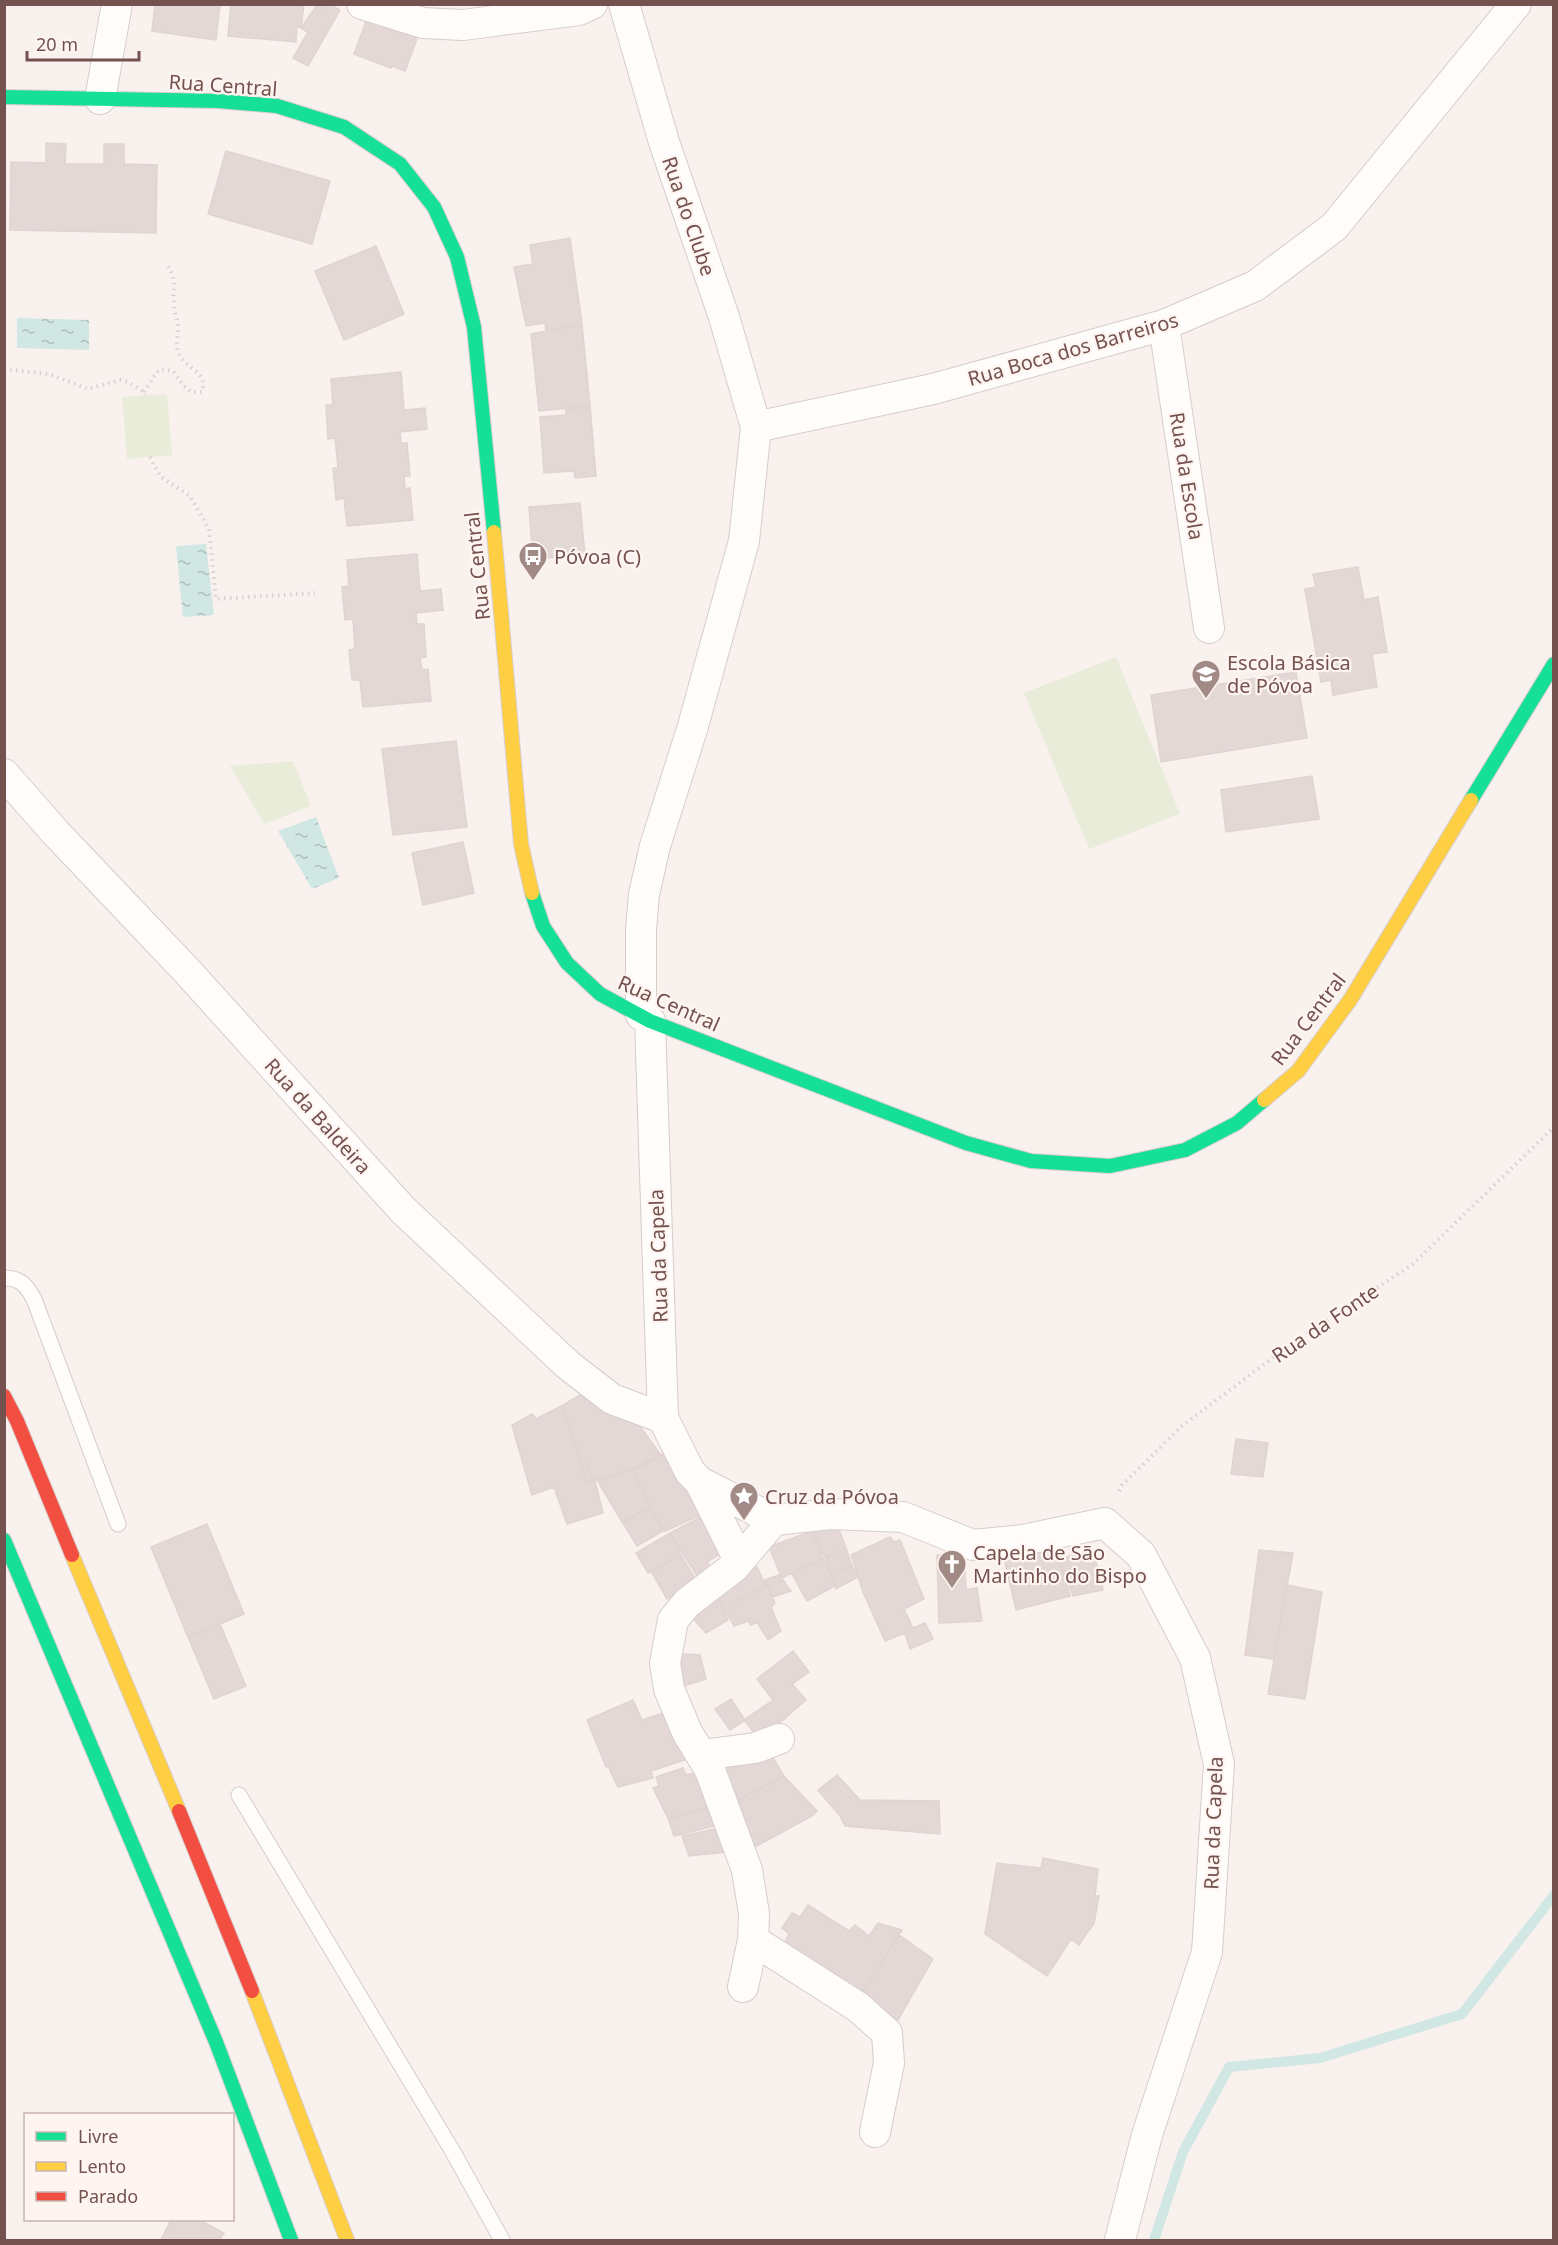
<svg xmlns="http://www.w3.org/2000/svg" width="1558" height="2245" viewBox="0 0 1558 2245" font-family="'Noto Sans',sans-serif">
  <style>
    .green { fill: #eaecda }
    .water { fill: url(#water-ripples) }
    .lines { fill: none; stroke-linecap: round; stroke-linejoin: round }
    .stream { stroke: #d1e7e3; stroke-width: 10 }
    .building { fill: #e4d8d6; stroke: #e0d3d1; stroke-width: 1.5 }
    .lane-casing { stroke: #d6cdca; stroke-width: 17 }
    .street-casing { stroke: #d6cdca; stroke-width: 32 }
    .fast-casing { stroke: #d9cecc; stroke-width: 16 }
    .slow-casing { stroke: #d9cecc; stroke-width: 16 }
    .jam-casing { stroke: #d9cecc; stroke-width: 16 }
    .path { stroke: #dad0d0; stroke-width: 4; stroke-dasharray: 1.5 4.5; stroke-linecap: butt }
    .lane { stroke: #fefdfc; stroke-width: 15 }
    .street { stroke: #fefdfc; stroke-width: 30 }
    .fast { stroke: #16e098; stroke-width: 14 }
    .slow { stroke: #ffcf43; stroke-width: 14 }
    .jam { stroke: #f24e42; stroke-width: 14 }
    .labels { text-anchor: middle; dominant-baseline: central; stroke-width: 4.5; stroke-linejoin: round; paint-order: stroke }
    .street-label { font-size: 20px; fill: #745250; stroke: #fef5f1 }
    .poi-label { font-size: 20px; fill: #745250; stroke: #fef5f1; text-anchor: start }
  </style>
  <defs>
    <pattern id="water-ripples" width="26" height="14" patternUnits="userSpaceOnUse" patternTransform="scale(1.5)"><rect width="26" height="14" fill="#d1e7e3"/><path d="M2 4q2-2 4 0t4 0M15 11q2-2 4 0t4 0" fill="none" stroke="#aebeba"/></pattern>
  </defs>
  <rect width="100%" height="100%" fill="#f8f1ee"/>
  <path class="green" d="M167,394l5,61 -45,4 -5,-62z
    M1116,657l64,157 -91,35 -65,-156z
    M293,761l18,45 -47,18 -34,-58z"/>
  <path class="water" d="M17,318l72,2v30l-72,-2z
    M206,544l8,71 -31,2 -7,-71z
    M316,817l23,61 -27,11 -34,-58z"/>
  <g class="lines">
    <path class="stream" d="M1154,2240l29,-88 46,-85 91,-9 142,-44 92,-119"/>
  </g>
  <path class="building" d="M155,4h65l-4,36 -64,-9z
    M231,4h73l-3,23h-4l-1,15 -68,-6z
    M323,4h6l11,6 -32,56 -15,-8 15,-26 -7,-4 16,-23 5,3z
    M368,16l39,15 10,8 -12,32 -13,-5 -1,2 -37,-14z
    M46,143l20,1 -1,20h39v-20h20v20l33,1 -1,68 -146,-3 1,-68 35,1z
    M226,151l104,30 -18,63 -104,-30z
    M570,238l12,86 -36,7 -1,-8 -19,3 -12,-59 19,-3 -3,-19z
    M376,246l28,68 -60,26 -29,-69z
    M582,324l8,82 -51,5 -8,-77z
    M401,372l3,38 21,-2 2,21 -27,3 1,11h6l3,33h-6l1,13 5,-1 3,32 -66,6 -3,-28 -8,2 -3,-32h5l-3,-30 -7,1 -2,-34h7l-2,-26z
    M590,406l6,70 -21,2 -1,-7 -30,2 -4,-56 26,-2v-6z
    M580,503l5,52 -52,4 -4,-52z
    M417,554l3,37 21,-2 2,21 -27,3 1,11h7l2,33 -6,1 2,12 6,-1 3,32 -68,6 -3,-27h-8l-3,-30 6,-1 -2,-30 -8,1 -3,-33 7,-1 -2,-26z
    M1358,567l6,33 14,-3 9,55 -15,2 5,33 -44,8 -2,-15 -10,2 -16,-93 11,-2 -3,-13z
    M1296,672l11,66 -146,24 -10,-67z
    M456,741l11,86 -74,8 -11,-86z
    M1312,776l7,43 -93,13 -5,-42z
    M463,842l11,51 -51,12 -11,-52z
    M585,1392l49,26 26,36 -27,15 -46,14 -24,-78z
    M563,1405l11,36 21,40 8,32 -36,11 -13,-37 -22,8 -20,-70 20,-11 4,5z
    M1236,1439l32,4 -5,34 -32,-3z
    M663,1454l13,13 11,27 14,21 -36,16 -15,-24 -16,-37z
    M633,1469l17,38 -28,15 -25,-42z
    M650,1507l13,24 -26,15 -14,-23z
    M701,1517l19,37 -13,8 7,9 -14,10 -30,-48z
    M207,1524l37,90 -56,23 -37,-90z
    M837,1524l9,24 -21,9 -13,-26z
    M812,1531l11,27 -41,20 -13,-31z
    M670,1533l11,22 -33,18 -12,-20z
    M890,1537l4,5 6,-2 24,59 -20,10 9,19 12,-5 8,16 -23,10 -5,-16 -20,8 -22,-49 -12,-37z
    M1055,1547l15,49 -54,14 -12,-52z
    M846,1548l6,18 -21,9 -6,-18z
    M1093,1550l10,40 -30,6 -14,-37z
    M1259,1550l34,3 -19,106 -29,-4z
    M681,1555l16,27 -30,17 -16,-28z
    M937,1555l27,1 2,34 11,-2 5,33 -43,2z
    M823,1558l12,28 -28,15 -15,-27z
    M852,1566l6,11 -22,12 -5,-14z
    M757,1567l9,19 -42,22 -8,-18z
    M779,1575l12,16 -19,6 -7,-17z
    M767,1585l8,18 -4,4 10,24 -13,9 -11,-18 -6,3 -3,-4 -14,5 -10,-18z
    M1287,1585l35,7 -17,107 -37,-5z
    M715,1590l13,30 -22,13 -18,-20z
    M220,1624l26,62 -32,13 -26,-62z
    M793,1651l16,21 -17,12 14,16 -46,40 -16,-20 29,-20 -16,-21z
    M682,1654l18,1 6,24 -26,8 -1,-17z
    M731,1699l14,21 -15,10 -15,-21z
    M633,1700l9,20 25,-8 26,45 -42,14 2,7 -35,9 -10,-21 -2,1 -19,-47z
    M770,1753l14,23 -53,28 -7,-42z
    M683,1768l3,7 16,-4 14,34 -48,13 -15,-30 6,-2 -3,-9z
    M837,1775l23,25 79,1 1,33 -95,-8 -5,-10 -22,-26z
    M784,1776l33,35 -5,5 -61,33 -23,-44z
    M716,1807l6,17 -48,12 -6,-18z
    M720,1828l6,24 -37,4 -7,-20z
    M1043,1858l55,11 -3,27h4l-5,27 -15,22 -8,-6 -24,37 -62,-42 12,-71 44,5z
    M808,1905l41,26 6,-6 14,11 9,-13 24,7 -43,67 -77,-49 7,-14 -7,-6 10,-15 8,4z
    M899,1935l34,24 -35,61 -39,-23z
    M171,2220h28l25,13 -4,7h-59z"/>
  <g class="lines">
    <g class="lane-casing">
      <path id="lane" d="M4,1278c17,0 22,7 30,21l84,225
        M239,1795l214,357 49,88"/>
    </g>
    <g class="street-casing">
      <path id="street" d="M362,4l61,19 40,2 116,-15 13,-6
        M624,4l40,138 60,175 32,110 -12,114 -51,185 -38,120 -11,48 -3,36v85
        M100,99l17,-95
        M1164,325l45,303
        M756,427l177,-38 231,-64 91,-39 79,-59 182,-223
        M4,774l51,58 132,139 216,239 165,155 44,34 51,19
        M650,1021l13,397 27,54 10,10 74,38 57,-6 72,3 70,28 50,-5 82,-17 36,32 54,103 24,106 -12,188 -60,183 -27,105
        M700,1482l39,78
        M702,1755l53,-7 24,-9
        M753,1940l105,67 29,26 2,30 -14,69
        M743,1987l10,-47 1,-26 -7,-44 -37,-100 -23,-38 -18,-43 -4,-26 8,-43 14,-17 47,-36 40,-47"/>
    </g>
    <g class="fast-casing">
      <path id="fast" d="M4,97l214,4 59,5 67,21 56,37 34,43 23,50 17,70 20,205
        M1471,800l83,-136
        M532,893l11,33 24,37 33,31 50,27 316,122 65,18 79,5 75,-16 52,-27 27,-23
        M4,1540l212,502 75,198"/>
    </g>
    <g class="slow-casing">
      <path id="slow" d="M494,532l27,312 11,49
        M1264,1100l34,-29 52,-71 121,-200
        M72,1555l107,256
        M252,1991l95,249"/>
    </g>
    <g class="jam-casing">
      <path id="jam" d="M4,1396l13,25 55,134
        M179,1811l73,180"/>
    </g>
    <path class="path" d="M4,369l45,5 39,15 32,-9 8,2 16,10 1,3
      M144,392l13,-20 4,-3 12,2 9,13 9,8h11c8,-22 -22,-24 -25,-44 -1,-8 2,-16 1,-24 -1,-6 -4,-11 -4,-18 -2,-23 5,-20 -8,-44
      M150,457l10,19 30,20 19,33 7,70 99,-6
      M1119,1491l3,-6 60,-59 105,-79 126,-83 141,-137"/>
    <use href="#lane" class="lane"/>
    <use href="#street" class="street"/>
    <use href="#fast" class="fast"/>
    <use href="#slow" class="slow"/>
    <use href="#jam" class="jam"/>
  </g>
  <defs>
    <g id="bus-pin" transform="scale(1.5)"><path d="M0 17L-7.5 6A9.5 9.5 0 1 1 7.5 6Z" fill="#a28a87" stroke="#fef5f1"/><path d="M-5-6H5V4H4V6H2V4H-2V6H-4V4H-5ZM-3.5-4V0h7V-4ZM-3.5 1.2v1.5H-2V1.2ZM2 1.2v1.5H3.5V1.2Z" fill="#fff"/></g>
    <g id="school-pin" transform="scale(1.5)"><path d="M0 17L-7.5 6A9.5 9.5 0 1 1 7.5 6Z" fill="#a28a87" stroke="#fef5f1"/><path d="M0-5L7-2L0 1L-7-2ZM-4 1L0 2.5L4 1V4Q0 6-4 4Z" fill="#fff"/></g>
    <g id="sight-pin" transform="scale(1.5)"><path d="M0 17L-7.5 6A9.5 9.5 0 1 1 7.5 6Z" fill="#a28a87" stroke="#fef5f1"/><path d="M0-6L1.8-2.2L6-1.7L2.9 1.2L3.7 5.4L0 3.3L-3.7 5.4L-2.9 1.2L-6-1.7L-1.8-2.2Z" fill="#fff"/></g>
    <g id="church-pin" transform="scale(1.5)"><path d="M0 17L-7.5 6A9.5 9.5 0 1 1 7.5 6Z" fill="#a28a87" stroke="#fef5f1"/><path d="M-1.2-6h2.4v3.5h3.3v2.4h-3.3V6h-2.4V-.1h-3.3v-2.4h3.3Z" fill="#fff"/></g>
  </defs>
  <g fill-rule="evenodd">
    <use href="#bus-pin" x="533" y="556"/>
    <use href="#school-pin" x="1206" y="674"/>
    <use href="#sight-pin" x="744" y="1496"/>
    <use href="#church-pin" x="952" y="1564"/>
  </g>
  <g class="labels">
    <g class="street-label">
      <text transform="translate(223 85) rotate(4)">Rua Central</text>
      <text transform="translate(689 216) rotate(71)">Rua do Clube</text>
      <text transform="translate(1073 349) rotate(-16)">Rua Boca dos Barreiros</text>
      <text transform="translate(1187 476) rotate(81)">Rua da Escola</text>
      <text transform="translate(477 566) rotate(-96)">Rua Central</text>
      <text transform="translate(669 1003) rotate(24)">Rua Central</text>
      <text transform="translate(1308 1019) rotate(-53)">Rua Central</text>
      <text transform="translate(318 1116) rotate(48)">Rua da Baldeira</text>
      <text transform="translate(658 1256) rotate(-92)">Rua da Capela</text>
      <text transform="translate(1325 1323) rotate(-34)">Rua da Fonte</text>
      <text transform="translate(1213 1823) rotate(-88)">Rua da Capela</text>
    </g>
    <g class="poi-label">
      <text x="554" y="556">Póvoa (C)</text>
      <text x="1227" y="662">Escola Básica<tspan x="1227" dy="23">de Póvoa</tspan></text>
      <text x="765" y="1496">Cruz da Póvoa</text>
      <text x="973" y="1552">Capela de São<tspan x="973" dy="23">Martinho do Bispo</tspan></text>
    </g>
  </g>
  <rect width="1558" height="2245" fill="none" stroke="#745250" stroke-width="12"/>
  <rect x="24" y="2113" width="210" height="108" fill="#fef5f1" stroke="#c7b4b1" stroke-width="1.5"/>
  <rect x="36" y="2132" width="30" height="9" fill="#16e098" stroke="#c7b4b1" stroke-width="1.5"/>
  <text x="78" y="2143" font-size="18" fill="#745250">Livre</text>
  <rect x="36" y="2162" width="30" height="9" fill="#ffcf43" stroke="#c7b4b1" stroke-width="1.5"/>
  <text x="78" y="2173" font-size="18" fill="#745250">Lento</text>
  <rect x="36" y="2192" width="30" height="9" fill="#f24e42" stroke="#c7b4b1" stroke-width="1.5"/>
  <text x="78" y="2203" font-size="18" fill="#745250">Parado</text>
  <path d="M27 51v9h112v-9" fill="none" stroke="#745250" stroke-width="3"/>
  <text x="36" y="51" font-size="18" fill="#745250" stroke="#fef5f1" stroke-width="4.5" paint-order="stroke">20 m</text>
</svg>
